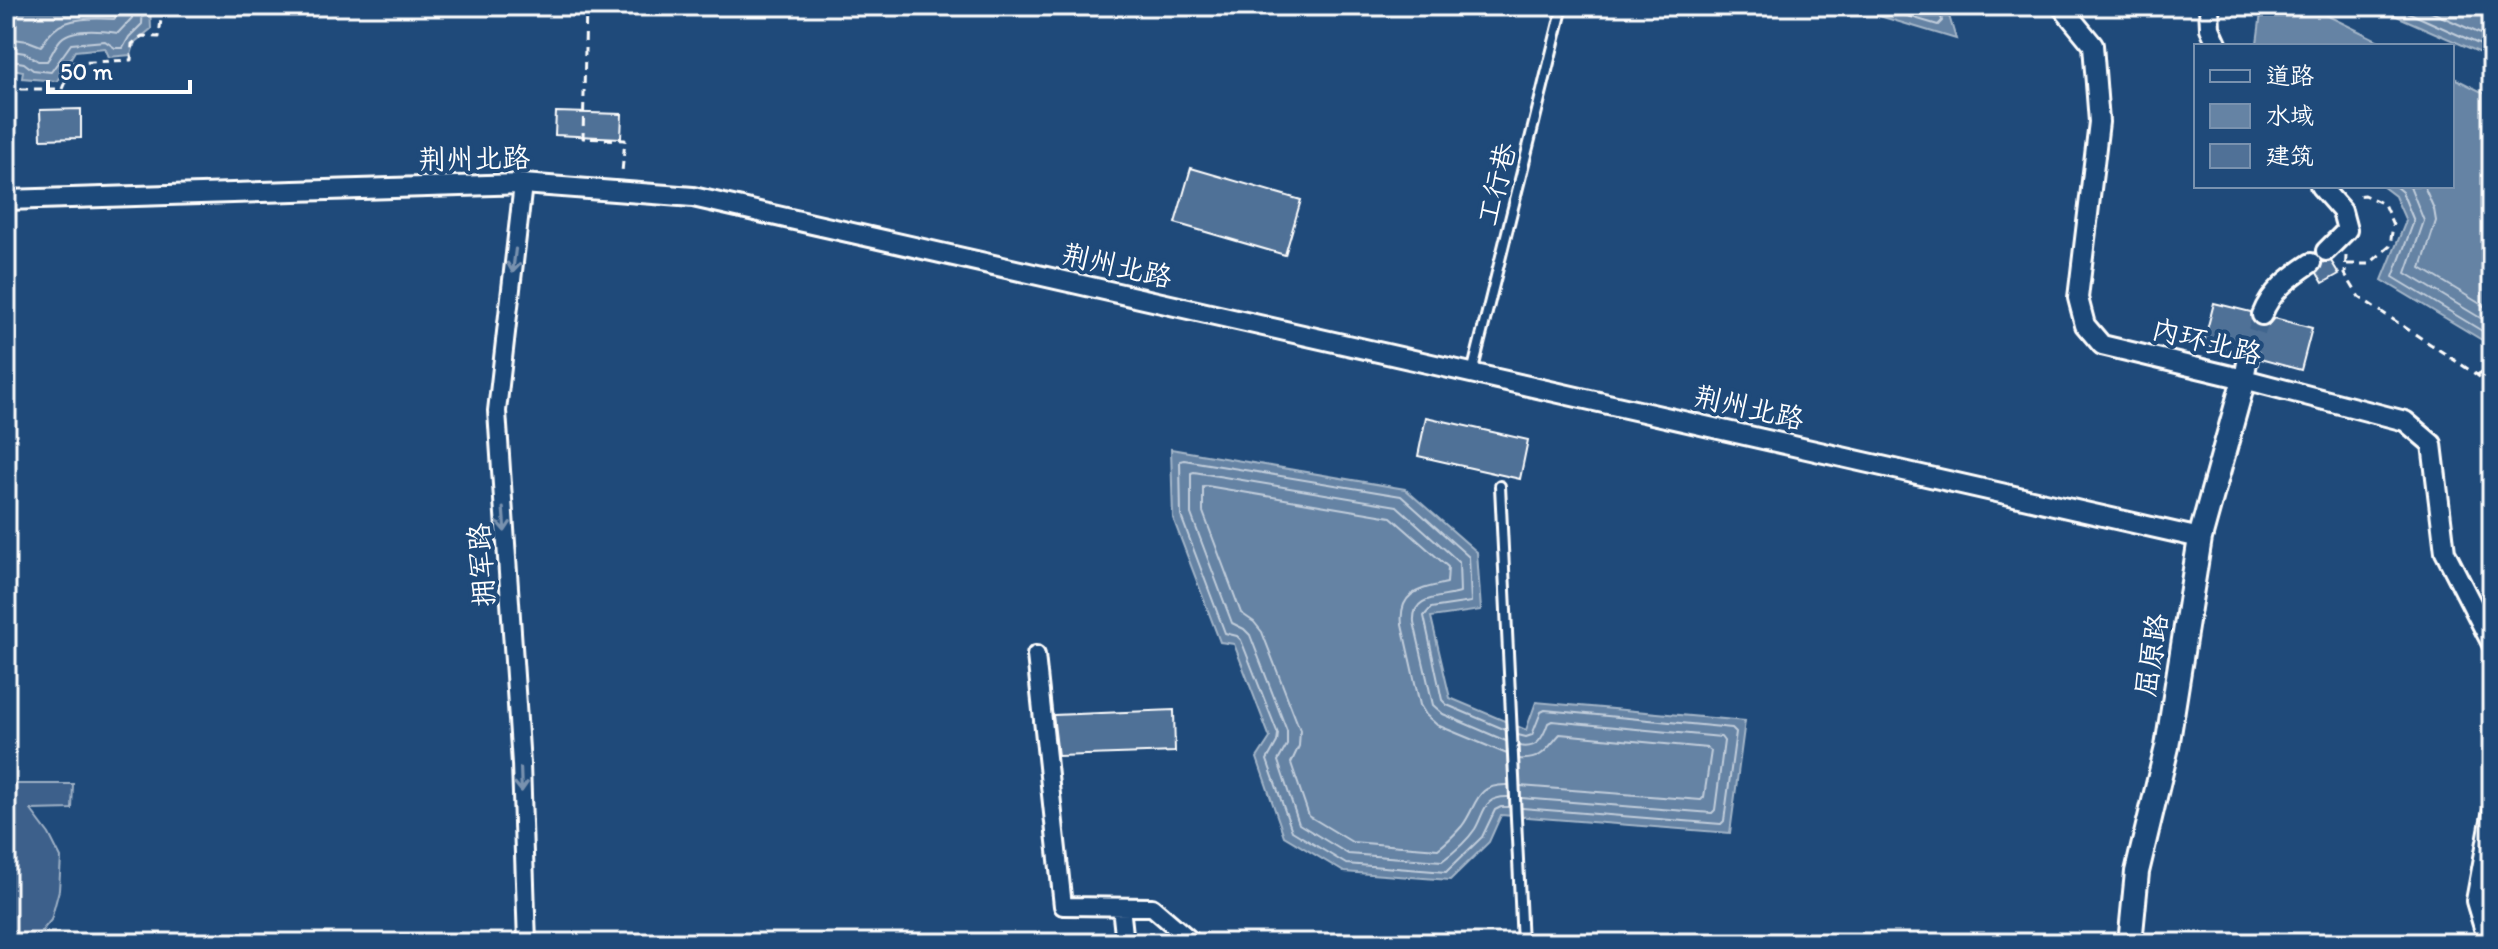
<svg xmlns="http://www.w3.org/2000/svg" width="2498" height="949" viewBox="0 0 2498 949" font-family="Itim,'LXGW WenKai TC',sans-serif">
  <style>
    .green { fill: #3c618b; stroke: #9eb0c5; stroke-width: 2 }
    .water { fill: #6583a4; stroke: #a3b5c8; stroke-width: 2 }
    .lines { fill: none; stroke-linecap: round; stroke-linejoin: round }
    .shore { stroke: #c1cddb; stroke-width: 2 }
    .building { fill: #507197; stroke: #fff; stroke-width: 2 }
    .tertiary-tunnel { stroke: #41658e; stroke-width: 18; stroke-dasharray: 18 9; stroke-linecap: butt }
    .service-casing { stroke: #fff; stroke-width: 14 }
    .minor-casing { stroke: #fff; stroke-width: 22 }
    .tertiary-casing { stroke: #fff; stroke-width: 24 }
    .secondary-casing { stroke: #fff; stroke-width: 28 }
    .path { stroke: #fff; stroke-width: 3; stroke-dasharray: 8 6; stroke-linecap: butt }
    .service { stroke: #1f4a7a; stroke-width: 8 }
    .minor { stroke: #1f4a7a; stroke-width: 16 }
    .tertiary { stroke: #1f4a7a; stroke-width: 18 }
    .secondary { stroke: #1f4a7a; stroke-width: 22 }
    .oneway { stroke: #7992af }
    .labels { text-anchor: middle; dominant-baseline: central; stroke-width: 8; stroke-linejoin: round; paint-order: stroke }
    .street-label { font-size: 28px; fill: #fff; stroke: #1f4a7a }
  </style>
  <rect width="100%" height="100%" fill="#1f4a7a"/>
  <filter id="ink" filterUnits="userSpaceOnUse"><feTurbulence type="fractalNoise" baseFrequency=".0125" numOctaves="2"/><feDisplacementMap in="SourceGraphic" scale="16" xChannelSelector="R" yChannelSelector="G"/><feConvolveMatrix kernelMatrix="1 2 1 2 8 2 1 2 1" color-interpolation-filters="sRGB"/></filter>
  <g filter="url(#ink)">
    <path class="green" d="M6,784h67l-1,25 -41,1 18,24 12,24 -2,32 -8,30 -19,23h-26z"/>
    <path class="water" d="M6,6h144l1,23 -16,13 -4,13 -22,2 -4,-9 -30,3 -18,30 -35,-3 1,-7 -17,-3z
      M1846,6h100l10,33z
      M2262,6h46l81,40h-130l-2,-3z
      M2374,6h118v52z
      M2452,77l40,20v249l-110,-66 24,-59 -11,-25 -13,-10h70z
      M1171,449l234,40 72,63 4,58 -50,7 19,81 76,32 10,-28 209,19 -15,112 -229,-18 -12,27 -39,38 -106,-8 -60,-36 -27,-78 13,-20 -36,-94 -14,-2 -47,-124z"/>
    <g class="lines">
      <path class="shore" d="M1874,6l64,19 4,-4 -3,-15
        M2394,6l98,44
        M2418,6l74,33
        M6,38l22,3 13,5c4,-5 8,-12 13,-16 13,-13 42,-12 60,-11l6,-6v-7
        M6,50l19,3 13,8h9c5,-6 8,-16 14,-22 12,-12 43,-8 57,-6l14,-15v-12
        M6,60l18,3 9,7 18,2 20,-28 34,-3 10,7h8l6,-11 13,-13 1,-18
        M2395,186l7,6 12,29 -21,56 99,60
        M2410,186l14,35 -18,52 86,52
        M2424,186l10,23 2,12 -15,47 71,43
        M1506,730l-59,-25 -5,-5 -18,-84 7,-8 40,-6 -2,-45 -68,-61 -217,-36 -4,1 1,55 44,117 12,3 4,4 37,94 -1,8 -10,18 25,71 54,33 100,8 36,-35 13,-27 6,-3h8
        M1518,735l8,2 6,-2 9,-23 4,-2 187,18 4,4 -12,89 -3,3 -199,-16
        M1506,741l-63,-27 -10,-9 -19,-83c-2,-28 27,-23 46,-29l-1,-31 -62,-56 -203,-34 -3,1v41l41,109 12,6 6,6 37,96v14l-9,16 21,63 49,30 94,7c11,-8 25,-20 33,-32 10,-17 8,-33 34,-32
        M1519,746c18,4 24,-8 29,-23l4,-2 169,16 3,4 -9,69 -3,3 -191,-15
        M1507,754l-70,-29 -11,-10 -6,-10 -18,-80c-4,-34 19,-36 45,-42l1,-16 -57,-50 -184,-31 -4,1v25l38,101 13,9 8,10 38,98 -1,16 -8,17 18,53 43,26 86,7c8,-6 17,-15 24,-23 16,-21 12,-42 46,-41
        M1519,759c23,2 28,-11 41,-25l147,14 4,3 -7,46 -3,3 -181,-14"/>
    </g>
    <path class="building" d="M81,109v29l-40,1 -1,-29z
      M556,112l66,2 -1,24 -66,-3z
      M1191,168l110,32 -16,55 -110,-32z
      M2331,261l8,13 -16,9 -6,-10 6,-11z
      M2214,303l37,9 1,9 6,5 10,-1 6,-7 38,10 -11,42 -41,-11 -1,-7 -8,-7 -8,1 -6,7 -34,-8z
      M1426,417l102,23 -8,39 -102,-23z
      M1174,710l1,42 -117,4 -5,-41z"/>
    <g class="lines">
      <path class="tertiary-tunnel" d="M2248,357l14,-42"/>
      <g class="service-casing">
        <path id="service" d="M1472,373l91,-367
          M1500,486l22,457"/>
      </g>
      <g class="minor-casing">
        <path id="minor" d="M523,184l-26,227 24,353 6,179
          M1036,655l27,251 89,1 42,36
          M1121,907l4,36"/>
      </g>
      <g class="tertiary-casing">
        <path id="tertiary" d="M2061,6l32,39 6,77 -21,176 7,27 17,20 142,34 161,42 27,23 13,108 47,92
          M2209,6l1,22 8,18
          M2320,186l22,25 5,19 -21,21
          M6,200l517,-16 170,13 1507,341
          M2262,315c9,-24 28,-38 49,-52
          M2244,379l4,-22
          M2492,815l-16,86 11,37 5,4"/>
      </g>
      <g class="secondary-casing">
        <path id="secondary" d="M2130,943l7,-71 30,-125 33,-209 44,-159"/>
      </g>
      <path class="path" d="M586,6l-3,132 42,2 -3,32
        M6,89h56l11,-26 58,-3 1,-16 10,-8 17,1 2,-18 4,-13
        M6,130l2,2
        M2346,256l-1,18 14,23 118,78 14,11 1,4
        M2347,264h22l21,-18 3,-21 -9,-21 -20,-9 -8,1
        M2477,375l15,-9"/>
      <use href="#service" class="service"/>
      <use href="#minor" class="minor"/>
      <use href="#tertiary" class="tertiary"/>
      <use href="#secondary" class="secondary"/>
    </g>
    <defs><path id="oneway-shaft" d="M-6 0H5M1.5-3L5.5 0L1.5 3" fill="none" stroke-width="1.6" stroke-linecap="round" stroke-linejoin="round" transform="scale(2)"/></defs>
    <g class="oneway">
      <use href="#oneway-shaft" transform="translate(514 261) rotate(97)"/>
      <use href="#oneway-shaft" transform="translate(504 520) rotate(86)"/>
      <use href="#oneway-shaft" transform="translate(521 780) rotate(88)"/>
    </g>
  </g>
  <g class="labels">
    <g class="street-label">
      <text transform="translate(474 158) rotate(-1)">荆州北路</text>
      <text transform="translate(1496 184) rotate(-76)">工行巷</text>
      <text transform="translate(1117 265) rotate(13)">荆州北路</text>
      <text transform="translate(2207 341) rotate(14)">内环北路</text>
      <text transform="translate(1749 407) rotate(13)">荆州北路</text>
      <text transform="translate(481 565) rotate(-94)">拥军路</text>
      <text transform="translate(2151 655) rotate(-81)">屈原路</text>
    </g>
  </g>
  <rect width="2498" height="949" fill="none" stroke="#1f4a7a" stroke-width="32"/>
  <rect x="16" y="16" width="2466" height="917" fill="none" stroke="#fff" stroke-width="3" filter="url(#ink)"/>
  <rect x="2194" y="44" width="260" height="144" fill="#1f4a7a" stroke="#7992af" stroke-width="2"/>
  <rect x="2210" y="70" width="40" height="12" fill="#1f4a7a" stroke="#7992af" stroke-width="2"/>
  <text x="2266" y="84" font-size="24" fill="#ffffff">道路</text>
  <rect x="2210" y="104" width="40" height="24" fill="#6583a4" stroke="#7992af" stroke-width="2"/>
  <text x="2266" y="124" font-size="24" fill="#ffffff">水域</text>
  <rect x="2210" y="144" width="40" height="24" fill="#507197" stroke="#7992af" stroke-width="2"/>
  <text x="2266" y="164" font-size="24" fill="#ffffff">建筑</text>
  <path d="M48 80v12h142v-12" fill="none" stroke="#ffffff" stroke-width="4"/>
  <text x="60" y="80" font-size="24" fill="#ffffff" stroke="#1f4a7a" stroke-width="6" paint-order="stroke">50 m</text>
</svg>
